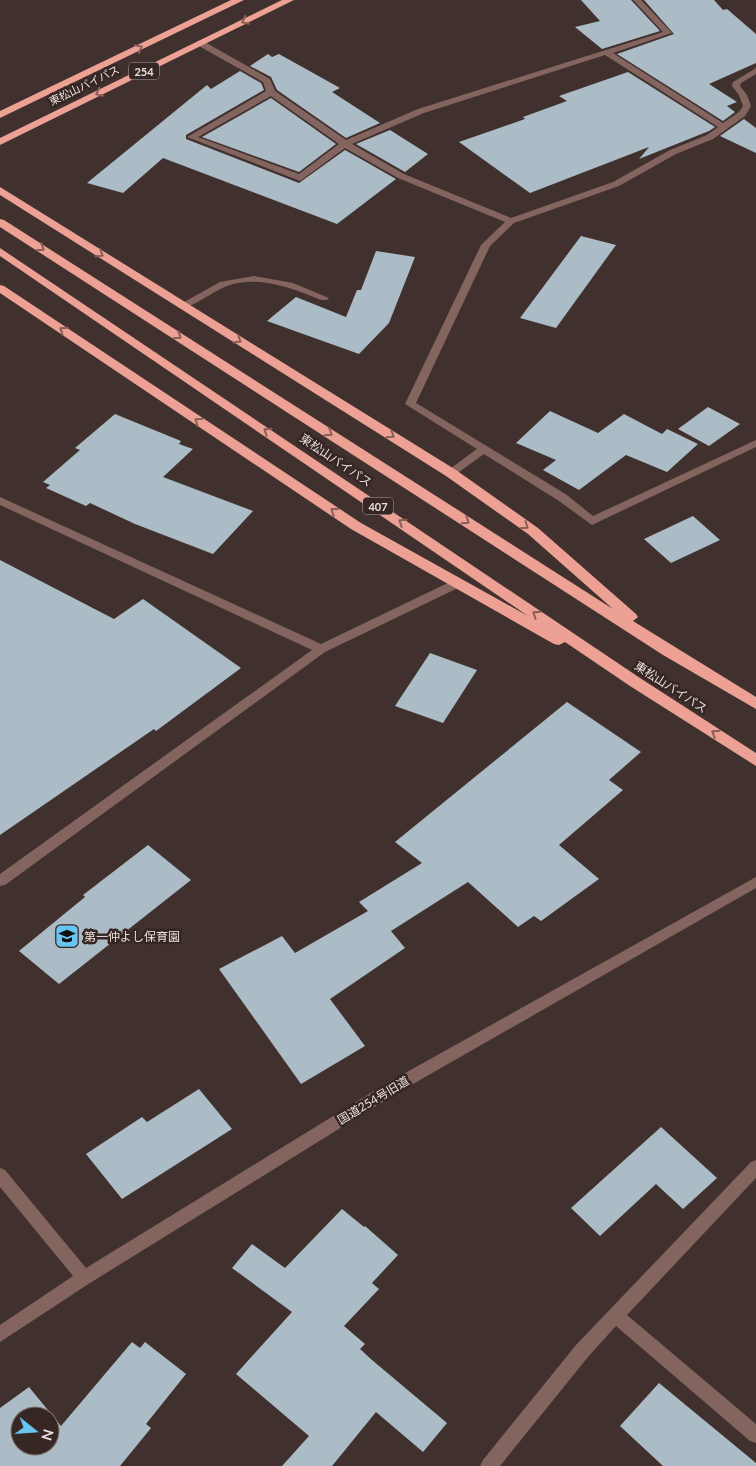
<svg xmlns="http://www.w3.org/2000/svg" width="756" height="1466" viewBox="0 0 756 1466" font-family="Lato,'Noto Sans JP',sans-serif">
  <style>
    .building { fill: #abbcc6; fill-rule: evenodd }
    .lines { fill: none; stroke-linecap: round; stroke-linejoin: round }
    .minor { fill: #83645e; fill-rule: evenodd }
    .highway { fill: #eca194; fill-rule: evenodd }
    .oneway { stroke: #885e56 }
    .labels { text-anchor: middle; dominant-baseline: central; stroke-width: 5; stroke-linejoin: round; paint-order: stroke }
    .shield { fill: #362724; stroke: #b4a8a6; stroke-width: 1 }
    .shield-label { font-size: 11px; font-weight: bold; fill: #eae0de }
    .far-street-label { font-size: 11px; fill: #eae0de; stroke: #362724 }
    .street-label { font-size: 12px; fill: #eae0de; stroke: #362724 }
    .poi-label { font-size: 12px; fill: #eae0de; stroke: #362724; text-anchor: start }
  </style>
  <rect width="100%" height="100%" fill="#41312e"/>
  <path class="building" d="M581,0h50l29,31 -58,18 -27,-22 25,-6z
    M644,0h70l9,10 4,-1 29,25v29l-47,21 28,18 -10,4 8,6 -12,9 -106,-67 57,-20z
    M268,54l4,3 7,-3 61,34 -8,4 48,31 -34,15 -69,-48 -6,-13 -21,-11z
    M240,71l21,12 3,7 -78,45v4l113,44 46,-33 51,29 -59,45 -174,-66 -40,35 -36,-10 120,-98 4,4z
    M628,72l87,55 -6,4 -70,28 10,-12 -119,46 -71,-51 66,-23 -2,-2 44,-16 -8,-5z
    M271,98l65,46 -37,28 -97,-35z
    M744,119l12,9v25l-36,-17z
    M390,130l38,24 -23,18 -49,-28z
    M581,236l35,9 -60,83 -36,-10z
    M376,251l39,6 -26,66 -30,31 -92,-33 29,-24 50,20 11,-27h4z
    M708,407l32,17 -31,22 -31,-17z
    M550,411l48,22 26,-19 38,20 5,-5 31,15 -31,28 -41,-17 -47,35 -36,-20 13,-10 -40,-17z
    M115,414l66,27 -2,3 14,5 -30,28 90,34 -40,43 -78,-30 -45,-21 -4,3 -40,-18 4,-3 -7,-3 37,-32 -5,-2z
    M693,516l27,24 -49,23 -27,-24z
    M0,560l114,59 29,-20 98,69 -85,63 -2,-2 -154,106z
    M430,653l47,17 -34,53 -48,-17z
    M567,702l74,50 -32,28 14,10 -64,55 40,34 -58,42 -7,-5 -16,11 -50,-45 -77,49 14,17 -75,51 35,47 -64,38 -82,-115 63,-33 13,17 73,-42 -9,-9 63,-39 -27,-21z
    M148,845l43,35 -132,104 -40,-33 66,-54 -2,-2z
    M199,1089l33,40 -110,70 -36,-45 56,-37 5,5z
    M661,1127l56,51 -34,31 -27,-25 -56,52 -29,-28z
    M342,1209l22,18 1,-1 33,29 -26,28 7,6 -35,37 21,18 -5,5 12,11 75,63 -24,29 -47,-40 -44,54h-50l27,-30 -73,-62 56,-62 -60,-44 20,-24 33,24z
    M132,1342l8,6 5,-6 41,32 -40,50 5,4 -31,38h-120v-58l29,-21 32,39zM20,1416h30v30h-30z
    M659,1383l97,80v3h-93l-43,-40z"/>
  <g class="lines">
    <path class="minor" d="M633,0h8l31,33 -59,20 110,70 16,-11 4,-6 -4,-11 -7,-9 1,-4 23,-14v6l-15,9 -1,3 7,9 4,11 -6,10 -32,23 -37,15 -57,32 -105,37 -24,23 -74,157 151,92 26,21 163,-76v7l-164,78 -33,-24 -75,-47 -29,21h-8l-1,-2 1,-2 30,-22 -72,-45 76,-159 24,-23 -107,-44 -53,-30 -45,33 -113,-44 79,-46 -3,-9 -66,-37v-4h6l67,38 5,12 71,49 72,-31 245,-77zM605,55l113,72 -11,8 -37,15 -57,32 -102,36 -107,-44 -52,-30 72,-31zM271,96l68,48 -40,30 -101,-37z
      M254,276l39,7 36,15 -2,2h-6c-29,-12 -63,-25 -94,-14 -12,4 -37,24 -48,22l-2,-2 43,-24z
      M0,497l321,147 131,-63 4,-1 6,4 -2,3 -135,65 -320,233 -5,1v-12l312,-224 -312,-145z
      M756,877v11l-364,208 -302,187 -90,59v-17l73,-49 -73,-89v-19l5,2 81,98 296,-182z
      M756,1160v18l-129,137 129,109v19l-6,-2 -134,-115 -28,31 -88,109h-20l3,-6 93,-115 175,-183z"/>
    <path class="highway" d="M231,0h13l-244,118v-7z
      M282,0h12l-294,145v-7z
      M0,187l456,283 82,58 98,86 2,3 -5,4 123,76v12l-93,-54 -663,-428v-8l4,1 609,389 -85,-75 -82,-58 -446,-281z
      M0,248l640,430 116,75v13l-126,-80 -65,-44 -6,3 -5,-1 -203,-115 -351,-236v-8l4,1 357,237 167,93 -528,-360z"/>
  </g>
  <defs><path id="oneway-chevron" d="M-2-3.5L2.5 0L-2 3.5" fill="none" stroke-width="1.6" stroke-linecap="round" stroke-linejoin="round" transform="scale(1.25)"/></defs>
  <g class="oneway">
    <use href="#oneway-chevron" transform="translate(245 21) rotate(154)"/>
    <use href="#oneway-chevron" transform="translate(139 48) rotate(-26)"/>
    <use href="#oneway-chevron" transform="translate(99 93) rotate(154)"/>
    <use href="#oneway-chevron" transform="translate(41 248) rotate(33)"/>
    <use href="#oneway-chevron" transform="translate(100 254) rotate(33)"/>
    <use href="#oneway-chevron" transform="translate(63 330) rotate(-146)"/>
    <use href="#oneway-chevron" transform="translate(178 336) rotate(33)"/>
    <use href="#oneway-chevron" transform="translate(238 340) rotate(31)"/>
    <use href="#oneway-chevron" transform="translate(198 421) rotate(-146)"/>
    <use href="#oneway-chevron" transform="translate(267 431) rotate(-146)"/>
    <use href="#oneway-chevron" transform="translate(329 433) rotate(33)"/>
    <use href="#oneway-chevron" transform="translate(391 435) rotate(33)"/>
    <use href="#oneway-chevron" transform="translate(334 511) rotate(-146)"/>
    <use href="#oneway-chevron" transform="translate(466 521) rotate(33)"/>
    <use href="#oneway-chevron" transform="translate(402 522) rotate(-146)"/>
    <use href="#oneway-chevron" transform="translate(525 526) rotate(35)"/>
    <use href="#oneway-chevron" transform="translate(536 614) rotate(-145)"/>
    <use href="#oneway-chevron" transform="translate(715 733) rotate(-147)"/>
  </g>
  <defs>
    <g id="school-square" transform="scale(1.25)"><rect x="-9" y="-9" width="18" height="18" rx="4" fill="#68c4f0" stroke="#362724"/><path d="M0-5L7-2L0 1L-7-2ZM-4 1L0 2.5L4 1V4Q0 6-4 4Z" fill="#111"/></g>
  </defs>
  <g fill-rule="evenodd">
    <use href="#school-square" x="67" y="936"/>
  </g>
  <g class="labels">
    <g class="shield">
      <rect x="129" y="62.5" width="30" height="17" rx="4"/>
      <rect x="363" y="497.5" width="30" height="17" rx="4"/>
    </g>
    <g class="shield-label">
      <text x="144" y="71">254</text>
      <text x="378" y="506">407</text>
    </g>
    <g class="far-street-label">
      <text transform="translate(84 85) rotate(-26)">東松山バイパス</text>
    </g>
    <g class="street-label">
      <text transform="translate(336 460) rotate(34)">東松山バイパス</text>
      <text transform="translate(671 687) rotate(33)">東松山バイパス</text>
      <text transform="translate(373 1100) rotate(-31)">国道254号旧道</text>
    </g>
    <g class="poi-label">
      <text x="84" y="936">第一仲よし保育園</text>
    </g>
  </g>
  <g transform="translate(35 1431) rotate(107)"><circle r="24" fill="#362724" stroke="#7e716e"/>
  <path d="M0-4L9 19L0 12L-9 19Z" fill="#68c4f0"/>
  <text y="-8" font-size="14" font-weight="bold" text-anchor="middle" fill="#eae0de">N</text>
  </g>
</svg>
